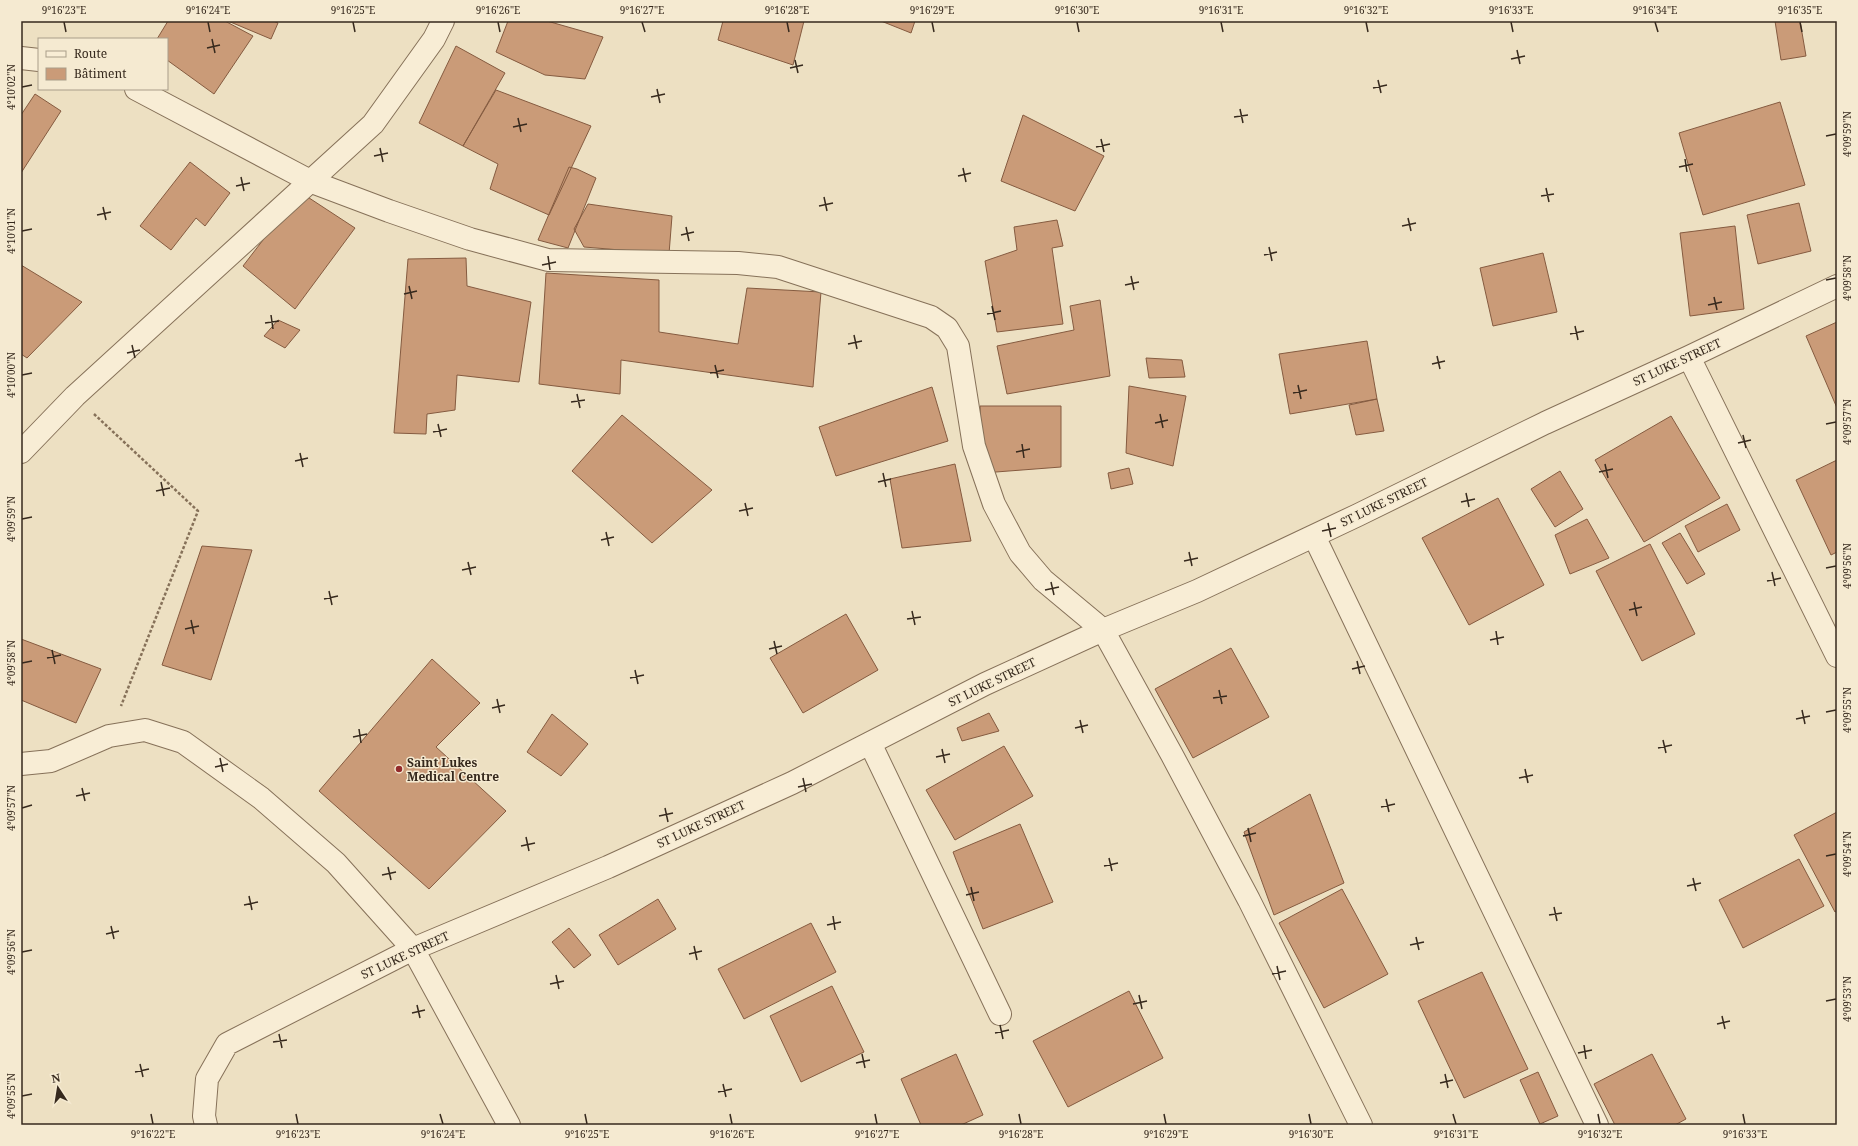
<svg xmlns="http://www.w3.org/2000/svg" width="1858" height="1146" viewBox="0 0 1858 1146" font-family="'Noto Serif',serif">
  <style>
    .building { fill: #ca9b78; stroke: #855b40 }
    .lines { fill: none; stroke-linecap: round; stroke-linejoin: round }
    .minor-casing { stroke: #867159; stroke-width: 24 }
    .path { stroke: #867159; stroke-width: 2.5; stroke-dasharray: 3 2; stroke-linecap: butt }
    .minor { stroke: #f8edd5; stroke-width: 22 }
    .ticks { fill: none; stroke: #36291d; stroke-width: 1.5 }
    .poi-dot { fill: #942b2b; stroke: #f5ead1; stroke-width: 1.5 }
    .labels { text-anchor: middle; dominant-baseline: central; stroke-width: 3; stroke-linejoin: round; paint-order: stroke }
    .street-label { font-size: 12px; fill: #36291d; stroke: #f5ead1 }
    .poi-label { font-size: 12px; font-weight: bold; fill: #36291d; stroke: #f5ead1; text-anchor: start }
    .neatline { fill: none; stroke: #36291d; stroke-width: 1.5 }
    .ticks-label { font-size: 10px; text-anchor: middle; fill: #36291d }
  </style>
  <rect width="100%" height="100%" fill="#ede0c2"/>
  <path class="building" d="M168,21h57l28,15 -39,58 -47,-34v-21h-10z
    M228,21h45l5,2 -7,16z
    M508,21h39l56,16 -18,42 -40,-4 -49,-23z
    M723,21h81l-11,44 -75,-25z
    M881,21h34l-4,12z
    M1775,21h25l6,35 -25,4z
    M456,46l49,27 -42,73 -44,-23z
    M496,90l95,36 -42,89 -59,-26 8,-25 -35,-18z
    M35,94l26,17 -40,62v-58z
    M1780,102l25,83 -102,30 -24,-82z
    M1023,115l81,41 -29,55 -74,-30z
    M190,162l40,31 -25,33 -9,-8 -25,32 -31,-24z
    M569,167l8,2 19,9 -28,70 -30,-8z
    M300,192l55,36 -60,81 -52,-43z
    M1799,203l12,48 -53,13 -11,-49z
    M588,204l84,12 -3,38 -85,-7 -10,-18z
    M1057,220l6,26 -11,2 11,76 -66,8 -12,-71 32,-11 -3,-23z
    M1735,226l9,83 -54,7 -10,-83z
    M1543,253l14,59 -64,14 -13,-58z
    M466,258l1,28 64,16 -12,80 -62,-7 -2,35 -28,4 -1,20 -32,-1 14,-174z
    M21,265l61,37 -55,56 -6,-4z
    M546,273l113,7v52l79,12 9,-56 74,4 -8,95 -192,-27 -1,34 -81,-10z
    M1100,300l10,76 -103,18 -10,-48 77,-16 -4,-24z
    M278,320l22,10 -15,18 -21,-12z
    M1837,322v86l-31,-72z
    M1367,341l10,58 -87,15 -11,-60z
    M1146,358l36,2 3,17 -36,1z
    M1129,386l57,10 -13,70 -47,-13z
    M932,387l16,54 -112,35 -17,-49z
    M1377,399l7,32 -28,4 -7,-30z
    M980,406h81v61l-78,6z
    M622,415l90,75 -60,53 -80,-72z
    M1671,416l49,82 -76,44 -49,-82z
    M1837,460v92l-6,3 -35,-75z
    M955,464l16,77 -69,7 -12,-69z
    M1129,468l4,16 -22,5 -3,-16z
    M1560,471l23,38 -28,18 -24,-38z
    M1498,498l46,87 -75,40 -47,-87z
    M1727,504l13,26 -42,22 -13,-26z
    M1587,519l22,39 -39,16 -15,-39z
    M1680,533l25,41 -18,10 -25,-41z
    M1650,544l45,90 -53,27 -46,-90z
    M202,546l50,4 -41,130 -49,-15z
    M846,614l32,56 -75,43 -33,-55z
    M21,639l80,30 -25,54 -55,-23z
    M1231,648l38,69 -76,41 -38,-69z
    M432,659l48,44 -44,44 70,64 -77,78 -110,-98z
    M989,713l10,18 -37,10 -5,-13z
    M552,714l36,30 -27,32 -34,-24z
    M1004,746l29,50 -78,44 -29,-50z
    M1310,794l34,89 -70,32 -30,-83z
    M1837,812v99l-2,1 -41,-77z
    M1020,824l33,78 -70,27 -30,-77z
    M1799,859l25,47 -81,42 -24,-48z
    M1342,889l46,85 -64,34 -45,-85z
    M658,899l18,30 -58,36 -19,-30z
    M811,923l25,49 -92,47 -26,-50z
    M569,928l22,27 -17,13 -22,-26z
    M1482,972l46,97 -64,29 -46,-97z
    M832,986l32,66 -63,30 -31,-66z
    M1129,991l34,67 -95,49 -35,-66z
    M956,1054l27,61 -22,10h-40l-20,-46z
    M1652,1054l34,65 -11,6h-60l-21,-41z
    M1538,1072l20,44 -18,8 -20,-44z"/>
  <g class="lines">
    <g class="minor-casing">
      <path id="minor" d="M21,58l18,2
        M136,89l176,93 77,29 81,28 78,21 190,3 40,4 153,50 16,11 11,18 16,100 20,58 26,49 23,27 60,50 69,125 77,145 112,225
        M1689,357l148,299
        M21,452l54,-56 298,-272 61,-85 9,-18
        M1314,536l283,589
        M870,743l130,271
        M21,764l30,-3 58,-25 36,-6 38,12 78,56 75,65 77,86 96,176
        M206,1125l-2,-9 3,-37 20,-35 186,-95 195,-82 184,-84 193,-99 118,-54 94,-39 161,-76 187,-92 144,-66 148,-71"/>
    </g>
    <path class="path" d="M94,414l104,97 -77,195"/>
    <use href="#minor" class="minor"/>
  </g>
  <path class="ticks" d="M64,22l2,10M208,22l2,10M353,22l2,10M498,22l2,10M642,22l3,10M787,22l2,10M932,22l2,10M1077,22l2,10M1221,22l2,10M1366,22l2,10M1511,22l2,10M1655,22l3,10M1800,22l2,10M212,39l3,14M207,48l13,-3M1517,50l3,14M1511,59l14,-3M795,60l3,13M790,68l13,-3M1378,80l3,13M22,87l10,-2M1373,88l14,-3M657,89l3,14M651,97l14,-3M1240,109l3,14M1234,117l14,-2M518,118l3,14M513,127l14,-3M1826,136l10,-2M1101,139l3,13M1096,147l14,-3M380,148l3,14M374,156l14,-3M1685,159l2,13M1679,167l14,-3M963,168l3,14M958,176l13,-3M241,177l3,14M236,186l14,-3M1546,188l3,14M1541,196l13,-2M824,197l3,14M819,206l14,-3M103,207l3,13M97,215l14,-3M1408,218l3,13M1402,226l14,-3M686,227l3,14M22,231l10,-2M681,235l13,-3M1269,247l3,14M1264,255l13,-3M548,256l2,14M542,265l14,-3M1131,276l3,14M1826,280l10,-2M1125,285l14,-3M409,286l3,13M404,294l13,-3M1714,297l3,13M1708,305l14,-3M992,306l3,14M987,314l14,-3M271,315l2,14M265,323l14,-2M1575,326l3,14M1570,334l14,-3M854,335l3,14M848,344l14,-3M132,345l3,13M127,353l13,-3M1437,356l3,13M1432,364l13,-3M715,365l3,13M710,373l14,-3M22,375l10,-2M1298,385l3,14M1293,393l14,-3M577,394l3,14M571,402l14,-2M1160,414l3,14M1155,423l13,-3M438,424l3,13M1826,424l10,-2M433,432l14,-3M1743,435l3,13M1738,443l13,-3M1022,444l2,14M1016,452l14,-3M300,453l3,14M295,461l13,-3M1605,464l3,14M1599,472l14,-3M883,473l3,14M161,482l3,14M878,482l13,-3M156,491l14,-3M1466,493l3,14M1461,502l14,-3M745,503l3,13M739,511l14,-3M22,519l10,-2M1328,523l3,14M1322,531l14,-3M606,532l3,14M601,540l13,-3M1189,552l3,14M1184,561l14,-3M468,562l3,13M1826,568l10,-2M462,570l14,-3M1772,572l3,14M1767,581l14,-3M1051,582l3,13M1045,590l14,-3M329,591l3,14M324,599l14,-3M1634,602l3,14M1629,610l13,-3M912,611l3,14M907,619l14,-2M191,620l3,14M185,629l14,-3M1496,631l2,14M1490,640l14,-3M774,641l3,13M769,649l13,-3M52,650l3,14M47,658l14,-3M1357,661l3,13M22,663l10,-2M1352,669l13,-3M635,670l3,14M630,678l14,-3M1219,690l3,14M1213,698l14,-2M497,699l3,14M492,708l13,-3M1802,710l3,14M1826,712l10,-2M1796,719l14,-3M1080,720l3,13M1075,728l13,-3M359,729l2,14M353,737l14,-3M1663,740l3,13M1658,748l14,-3M942,749l3,14M936,757l14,-3M220,758l3,14M215,767l13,-3M1525,769l3,14M803,778l3,14M1519,778l14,-3M798,787l14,-3M82,788l3,13M76,796l14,-3M1386,799l3,13M1381,807l14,-3M22,808l10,-3M665,808l3,14M659,816l14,-3M1248,828l3,14M1243,836l13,-3M526,837l3,14M521,846l14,-3M1826,856l10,-2M1109,858l3,13M1104,866l14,-3M388,867l3,13M382,875l14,-3M1693,878l3,13M1687,886l14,-3M971,887l3,14M966,895l13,-3M249,896l3,14M244,905l14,-3M1554,907l3,14M1549,915l13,-2M833,916l2,14M827,925l14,-3M111,926l3,13M106,934l13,-3M1416,937l3,13M1410,945l14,-3M694,946l3,14M22,952l10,-2M689,954l13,-3M1277,966l3,14M1272,974l14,-3M556,975l3,14M550,984l14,-3M1139,995l3,14M1826,1001l10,-2M1133,1004l14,-3M417,1005l3,13M412,1013l13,-3M1722,1016l3,13M1717,1024l13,-3M1000,1025l3,14M995,1033l14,-3M279,1034l3,14M273,1042l14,-2M1584,1045l2,14M1578,1053l14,-3M862,1054l3,14M856,1063l14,-3M140,1064l3,13M135,1072l14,-3M1445,1074l3,14M1440,1083l13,-3M723,1084l3,13M718,1092l14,-3M22,1096l10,-2M151,1114l2,10M296,1114l2,10M440,1114l3,10M585,1114l2,10M730,1114l2,10M875,1114l2,10M1019,1114l2,10M1164,1114l2,10M1309,1114l2,10M1453,1114l3,10M1598,1114l2,10M1743,1114l2,10"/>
  <circle class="poi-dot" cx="399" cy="769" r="4"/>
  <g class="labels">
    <g class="street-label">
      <text transform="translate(1677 362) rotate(-25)">ST LUKE STREET</text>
      <text transform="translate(1384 502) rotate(-26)">ST LUKE STREET</text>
      <text transform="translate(992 682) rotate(-26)">ST LUKE STREET</text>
      <text transform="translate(701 824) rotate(-25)">ST LUKE STREET</text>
      <text transform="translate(405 955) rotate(-25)">ST LUKE STREET</text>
    </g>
    <g class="poi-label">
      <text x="407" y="762">Saint Lukes<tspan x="407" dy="14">Medical Centre</tspan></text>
    </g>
  </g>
  <rect width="1858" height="1146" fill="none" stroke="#f5ead1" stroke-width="44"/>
  <rect x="38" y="38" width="130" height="52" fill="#f5ead1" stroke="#a99d89"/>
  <rect x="46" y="51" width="20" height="6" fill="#f8edd5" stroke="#a99d89"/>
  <text x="74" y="58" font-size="12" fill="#36291d">Route</text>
  <rect x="46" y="68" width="20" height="12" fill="#ca9b78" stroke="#a99d89"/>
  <text x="74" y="78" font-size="12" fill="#36291d">Bâtiment</text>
  <g transform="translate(58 1088) rotate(348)" stroke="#f5ead1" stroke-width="3" paint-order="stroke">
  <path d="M0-3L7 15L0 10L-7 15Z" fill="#36291d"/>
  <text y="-6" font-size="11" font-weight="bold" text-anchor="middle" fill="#36291d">N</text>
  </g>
  <rect x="22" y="22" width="1814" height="1102" class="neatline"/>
  <g class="ticks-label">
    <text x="64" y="14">9°16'23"E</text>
    <text x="208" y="14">9°16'24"E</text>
    <text x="353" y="14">9°16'25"E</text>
    <text x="498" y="14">9°16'26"E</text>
    <text x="642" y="14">9°16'27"E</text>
    <text x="787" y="14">9°16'28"E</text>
    <text x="932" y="14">9°16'29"E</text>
    <text x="1077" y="14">9°16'30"E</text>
    <text x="1221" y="14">9°16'31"E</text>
    <text x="1366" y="14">9°16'32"E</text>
    <text x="1511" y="14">9°16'33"E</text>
    <text x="1655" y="14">9°16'34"E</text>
    <text x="1800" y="14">9°16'35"E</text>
    <text transform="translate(11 87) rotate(-90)" y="4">4°10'02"N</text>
    <text transform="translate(1847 134) rotate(-90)" y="4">4°09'59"N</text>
    <text transform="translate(11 231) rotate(-90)" y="4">4°10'01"N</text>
    <text transform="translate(1847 278) rotate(-90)" y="4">4°09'58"N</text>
    <text transform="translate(11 375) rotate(-90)" y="4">4°10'00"N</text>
    <text transform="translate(1847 422) rotate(-90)" y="4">4°09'57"N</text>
    <text transform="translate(11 519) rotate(-90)" y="4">4°09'59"N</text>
    <text transform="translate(1847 566) rotate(-90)" y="4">4°09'56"N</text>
    <text transform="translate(11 663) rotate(-90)" y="4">4°09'58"N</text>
    <text transform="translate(1847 710) rotate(-90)" y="4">4°09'55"N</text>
    <text transform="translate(11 808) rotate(-90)" y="4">4°09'57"N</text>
    <text transform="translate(1847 854) rotate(-90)" y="4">4°09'54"N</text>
    <text transform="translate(11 952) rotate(-90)" y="4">4°09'56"N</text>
    <text transform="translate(1847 999) rotate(-90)" y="4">4°09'53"N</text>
    <text transform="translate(11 1096) rotate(-90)" y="4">4°09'55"N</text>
    <text x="153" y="1138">9°16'22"E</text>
    <text x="298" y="1138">9°16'23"E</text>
    <text x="443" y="1138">9°16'24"E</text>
    <text x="587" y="1138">9°16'25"E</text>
    <text x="732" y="1138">9°16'26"E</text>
    <text x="877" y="1138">9°16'27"E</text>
    <text x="1021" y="1138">9°16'28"E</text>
    <text x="1166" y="1138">9°16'29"E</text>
    <text x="1311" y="1138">9°16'30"E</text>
    <text x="1456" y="1138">9°16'31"E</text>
    <text x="1600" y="1138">9°16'32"E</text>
    <text x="1745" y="1138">9°16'33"E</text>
  </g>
</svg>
